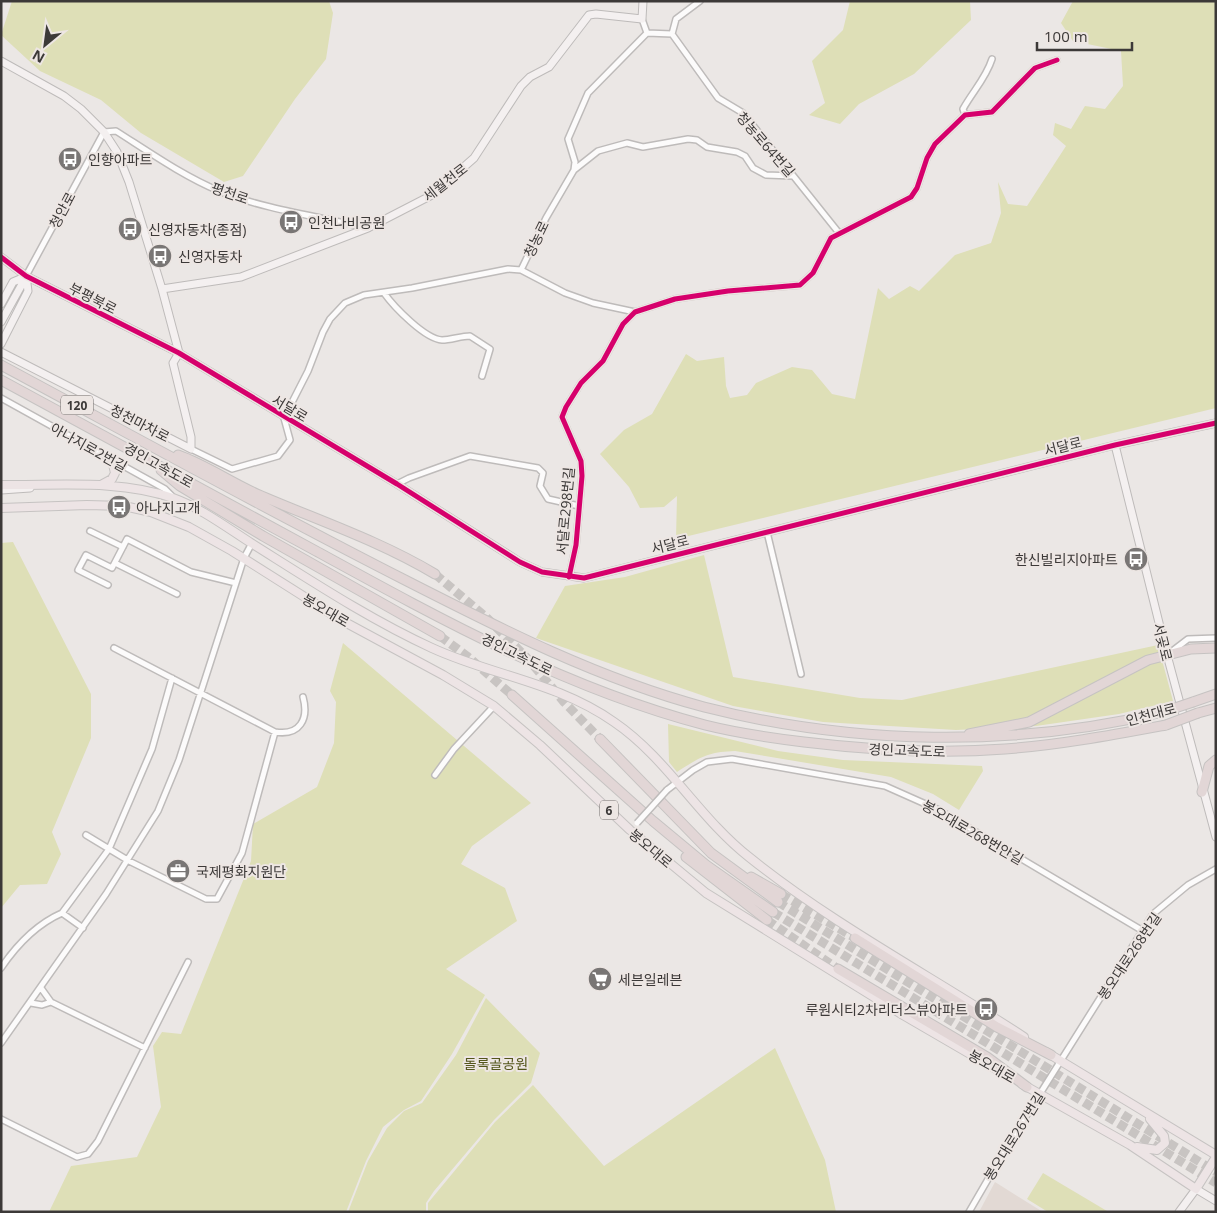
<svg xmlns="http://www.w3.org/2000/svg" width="1217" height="1213" viewBox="0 0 1217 1213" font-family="'Open Sans','Noto Sans KR',sans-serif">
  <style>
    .built { fill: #e2d9d4 }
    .green { fill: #dedfb7 }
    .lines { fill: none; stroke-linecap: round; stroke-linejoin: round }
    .highway-tunnel { stroke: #c8c4c2; stroke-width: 9; stroke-dasharray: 9 4.5; stroke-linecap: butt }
    .street-casing { stroke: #bebbba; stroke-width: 8 }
    .secondary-casing { stroke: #bebbba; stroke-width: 9 }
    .primary-casing { stroke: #c6c3c2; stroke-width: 10 }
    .highway-casing { stroke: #c6c3c2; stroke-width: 11 }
    .street { stroke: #fcfbfb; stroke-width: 5 }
    .secondary { stroke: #f4f0f0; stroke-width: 7 }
    .primary { stroke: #ede4e5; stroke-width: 8 }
    .highway { stroke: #e2d6d6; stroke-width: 9 }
    .street-bridge-casing { stroke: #bebbba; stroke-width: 8; stroke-linecap: butt }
    .highway-bridge-casing { stroke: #c6c3c2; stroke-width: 11; stroke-linecap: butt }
    .street-bridge { stroke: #fcfbfb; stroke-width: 5 }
    .highway-bridge { stroke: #e2d6d6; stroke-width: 9 }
    .cycleway-casing { stroke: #ede6e3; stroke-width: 8 }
    .cycleway { stroke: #d6006c; stroke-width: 5 }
    .labels { text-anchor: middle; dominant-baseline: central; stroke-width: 4; stroke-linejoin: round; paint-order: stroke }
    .shield { fill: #ede6e3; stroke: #716d6b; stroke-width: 1 }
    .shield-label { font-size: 12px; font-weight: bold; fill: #3c3938 }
    .street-label { font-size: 14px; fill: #3c3938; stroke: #ede6e3 }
    .poi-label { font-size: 14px; fill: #3c3938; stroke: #ede6e3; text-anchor: start }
    .park-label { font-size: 14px; fill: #54561b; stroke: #ede6e3 }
  </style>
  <rect width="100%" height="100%" fill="#ebe7e5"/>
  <path class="built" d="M995,1182l48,30h-64z"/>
  <path class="green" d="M12,1h317l4,12 -7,46 -31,40 -52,77 -19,6 -83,-49 -40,-33 -61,-29 -39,-36z
    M850,1h120l1,19 -57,54 -55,30 -19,20 -31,-9 16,-12 -13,-42 31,-31z
    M1073,1h143v407l-540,131 1,-43 -13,11 -24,1 -11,-21 -29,-33 24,-24 28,-16 34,-60 11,7 27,-4 2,29 4,12 17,-3 9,-12 36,-16 20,3 20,24 23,5 23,-111 11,11 21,-13 9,5 36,-36 36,-12 10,-30 -3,-31 10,22 19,2 39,-60 -13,-11 2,-12 16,6 14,-23 20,3 18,-23 -2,-35 -48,-10 -12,-18z
    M13,542l78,152v44l-39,94 9,22 -14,30 -27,1 -19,23v-365z
    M704,555l29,122 127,21 42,2 256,-55 15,56 -54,13 -83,12 -80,4 -133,-8 -90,-16 -197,-68 29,-52 60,-9z
    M343,643l188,160 -59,43 -11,18 44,24 12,33 -71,48 39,26 -33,59 -31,47 -17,9 -21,17 -17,34 -20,51h-297l22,-46 66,-9 24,-50 -8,-61 9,-14 19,2 70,-173 2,-37 64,-37 17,-44 2,-41 -6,-11z
    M668,724l110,27 65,9 139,6 1,5 -24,39 -26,-16 -42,-17 -156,-26c-27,1 -35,6 -58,21l-8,-10z
    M486,998l54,55 -9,30 -37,37 -60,71 -8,12v9h-78l20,-51 19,-33 17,-17 18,-8 34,-48z
    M775,1048l50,112 11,52h-408v-9l67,-81 38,-37 71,81z
    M1043,1173l64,38v1h-59l-21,-13z"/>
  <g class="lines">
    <path class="highway-tunnel" d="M435,574l52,44 42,42 35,42 36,37
      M440,636l27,20 45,39
      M781,894l74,44
      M778,902l438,270
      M773,912l443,271
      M767,920l71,49"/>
    <g class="street-casing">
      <path id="street" d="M642,19l5,14
        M672,34l46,64 25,15 96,120
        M965,115l-2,-6c10,-18 23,-31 29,-50
        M574,170l24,-19 29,-8 16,4 45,-8 9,1 10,7 30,5 8,4 8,12 13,7 27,1
        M521,270l44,23 28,10 42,9
        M26,276l78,-144 12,-1c33,21 67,45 103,60 44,18 102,26 149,37
        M384,293c10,14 41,46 58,47 9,0 19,-4 28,-4l20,13 -8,27
        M1,398l164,91 7,7
        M191,449l41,20 46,-13 12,-16 -6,-22 24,-47 15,-39 7,-13 15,-16 19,-8 48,-7 96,-19 13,1 25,-52 28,-48 1,-8 -7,-23 20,-46 59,-60 25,1 4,-15 24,-18
        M397,484l12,-6 61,-22 68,12 5,5 -3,13 8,13 31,7
        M90,531l33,16
        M767,532l34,142
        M115,563l62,31
        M569,577l7,-32 6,-69 -1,-15 -19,-44 4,-10 15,-24 22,-22 20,-37 12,-12 40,-13 53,-8 72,-6 13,-12 18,-35 80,-41 6,-9 10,-30 8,-14 30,-29 27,-3 43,-44 22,-8
        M108,585l-30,-15 8,-15 26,13 15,-29 64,33 45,11
        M114,648l161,84c25,4 34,-13 28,-35
        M1171,652l17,-13 28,-1
        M435,775l19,-26 40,-43
        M667,790l26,-20 14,-8 25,-3 153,27 54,24 204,121
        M86,835l43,26 77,38h11l25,-46 33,-121
        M62,913l21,15
        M1,968c15,-22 36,-44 61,-55l47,-64 43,-100 20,-71
        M41,988l10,14 94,46
        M31,1003l11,2 9,-3
        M1,1043l105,-149 52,-83 21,-51 65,-202 8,-15
        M1,1119l76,38 11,-3 10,-13 90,-179
        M969,1212l40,-69 144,-229 35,-29 28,-16"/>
    </g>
    <g class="secondary-casing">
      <path id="secondary" d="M1,61l63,35 17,13 23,23 13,20 12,30 33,107 17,64
        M1,257l25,19 153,77 218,131 123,78 22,10 42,6 531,-133 101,-22
        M162,289l79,-12 127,-49 64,-33 42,-37 47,-72 9,-9 19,-10 40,-52 7,-1 46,5 1,-18
        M1,304l12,-22 12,-5
        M1,322l25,-45
        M1,344l27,-53 -2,-15
        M1,352l190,97v-12l-18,-74 6,-10
        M1115,445l52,210 49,182
        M1,490l29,-2
        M1179,1212l17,-23 20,12"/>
    </g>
    <g class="primary-casing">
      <path id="primary" d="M1,485c57,1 117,-6 172,13 28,10 53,29 78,45 59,37 118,76 181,105 61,28 125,34 182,74 53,36 85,96 135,135 86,69 184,120 275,180
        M101,485l11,-6 3,-6 -3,-13
        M1,508l86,-3 37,1 27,6 38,15 43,24 109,69 102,55 51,31 46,39 90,85 76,63 197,122 98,57
        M1046,1052l170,103
        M1022,1084l108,61 66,44 20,-32
        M1137,1147l20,3 8,-7 -1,-7 -14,-17"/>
    </g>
    <g class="highway-casing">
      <path id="highway" d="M1,365c134,72 268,146 404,215 96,49 194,99 299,127 149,38 310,41 459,5
        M1,380c105,56 210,113 315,171 124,68 251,138 389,174 32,8 66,13 99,17 66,8 134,12 201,7 54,-4 107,-14 161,-24
        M178,455c28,10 52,27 79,39 60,26 121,46 178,80
        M161,470l19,16 83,50 177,100
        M512,695l141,126 53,44 67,47
        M1193,702l23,-8
        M1198,713l18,-5
        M969,734l60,-12 119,-62 43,-11 25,-1
        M600,739l111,114 67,49
        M1202,792l7,-26 7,-6
        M686,857l81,63
        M751,877l30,17
        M855,938l142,89 54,28
        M838,969l149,88 40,30"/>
    </g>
    <use href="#street" class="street"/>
    <use href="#secondary" class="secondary"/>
    <use href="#primary" class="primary"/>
    <use href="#highway" class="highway"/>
    <g class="street-bridge-casing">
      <path id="street-bridge" d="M637,823l30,-33"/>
    </g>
    <g class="highway-bridge-casing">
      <path id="highway-bridge" d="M1163,712l30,-10
        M1166,725l32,-12"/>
    </g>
    <use href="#street-bridge" class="street-bridge"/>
    <use href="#highway-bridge" class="highway-bridge"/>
    <g class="cycleway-casing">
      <path id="cycleway" d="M1,257l25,19 153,77 218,131 123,78 22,10 42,6 531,-133 101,-22
        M569,577l7,-32 6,-69 -1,-15 -19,-44 4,-10 15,-24 22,-22 20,-37 12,-12 40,-13 53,-8 72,-6 13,-12 18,-35 80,-41 6,-9 10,-30 8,-14 30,-29 27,-3 43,-44 22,-8"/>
    </g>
    <use href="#cycleway" class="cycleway"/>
  </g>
  <defs>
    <g id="bus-disc" transform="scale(1.25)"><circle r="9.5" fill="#797675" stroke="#ede6e3"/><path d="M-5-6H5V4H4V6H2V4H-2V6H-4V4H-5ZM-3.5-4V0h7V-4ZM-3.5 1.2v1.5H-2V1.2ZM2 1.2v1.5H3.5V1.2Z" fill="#fff"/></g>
    <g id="office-disc" transform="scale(1.25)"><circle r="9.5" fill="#797675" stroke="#ede6e3"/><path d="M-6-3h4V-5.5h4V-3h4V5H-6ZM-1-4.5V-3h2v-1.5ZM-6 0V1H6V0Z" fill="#fff"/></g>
    <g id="supermarket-disc" transform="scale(1.25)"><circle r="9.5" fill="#797675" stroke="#ede6e3"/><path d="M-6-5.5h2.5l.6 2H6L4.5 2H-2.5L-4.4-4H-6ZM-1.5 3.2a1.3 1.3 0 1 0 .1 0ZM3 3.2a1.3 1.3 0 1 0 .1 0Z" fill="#fff"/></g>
  </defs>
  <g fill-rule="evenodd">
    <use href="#bus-disc" x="70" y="159"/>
    <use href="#bus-disc" x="291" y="222"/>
    <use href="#bus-disc" x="130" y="229"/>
    <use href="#bus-disc" x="160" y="256"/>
    <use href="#bus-disc" x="119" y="507"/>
    <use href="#bus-disc" x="1136" y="559"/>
    <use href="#office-disc" x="178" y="871"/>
    <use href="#supermarket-disc" x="600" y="979"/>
    <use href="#bus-disc" x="986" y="1009"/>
  </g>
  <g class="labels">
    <g class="shield">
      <rect x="61" y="395.5" width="32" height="19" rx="4"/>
      <rect x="600" y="800.5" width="18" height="19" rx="4"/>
    </g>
    <g class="shield-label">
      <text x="77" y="405">120</text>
      <text x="609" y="810">6</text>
    </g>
    <g class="street-label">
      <text transform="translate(766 144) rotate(49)">청농로64번길</text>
      <text transform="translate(445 182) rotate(-38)">세월천로</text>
      <text transform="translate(230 193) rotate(19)">평천로</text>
      <text transform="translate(62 210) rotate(-62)">청안로</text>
      <text transform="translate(536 239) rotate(-64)">청농로</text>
      <text transform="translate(93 298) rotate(27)">부평북로</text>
      <text transform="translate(290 408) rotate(31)">서달로</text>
      <text transform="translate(140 423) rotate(27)">청천마차로</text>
      <text transform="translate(1063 446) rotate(-14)">서달로</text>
      <text transform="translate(89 447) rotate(29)">아나지로2번길</text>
      <text transform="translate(159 465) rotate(29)">경인고속도로</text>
      <text transform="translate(565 511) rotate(-85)">서달로298번길</text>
      <text transform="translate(670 544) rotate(-14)">서달로</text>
      <text transform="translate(326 610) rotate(30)">봉오대로</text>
      <text transform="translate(1163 642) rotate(76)">서곶로</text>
      <text transform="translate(517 654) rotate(26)">경인고속도로</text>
      <text transform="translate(1151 714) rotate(-15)">인천대로</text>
      <text transform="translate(907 750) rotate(2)">경인고속도로</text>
      <text transform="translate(973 832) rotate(30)">봉오대로268번안길</text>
      <text transform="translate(651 848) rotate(40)">봉오대로</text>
      <text transform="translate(1129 956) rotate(-56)">봉오대로268번길</text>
      <text transform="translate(992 1066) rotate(30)">봉오대로</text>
      <text transform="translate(1014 1136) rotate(-58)">봉오대로267번길</text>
    </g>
    <g class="poi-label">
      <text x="88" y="159">인향아파트</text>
      <text x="308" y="222">인천나비공원</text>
      <text x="148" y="229">신영자동차(종점)</text>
      <text x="178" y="256">신영자동차</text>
      <text x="136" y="507">아나지고개</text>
      <text x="1118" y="559" text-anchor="end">한신빌리지아파트</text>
      <text x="196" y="871">국제평화지원단</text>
      <text x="618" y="979">세븐일레븐</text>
      <text x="968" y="1009" text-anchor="end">루원시티2차리더스뷰아파트</text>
    </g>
    <g class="park-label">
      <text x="496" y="1063">돌록골공원</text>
    </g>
  </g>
  <rect width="1217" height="1213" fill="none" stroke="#3c3938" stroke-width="5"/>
  <g transform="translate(45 45) rotate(209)" stroke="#ede6e3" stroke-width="4" paint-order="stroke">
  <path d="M0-4L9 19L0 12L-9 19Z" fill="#3c3938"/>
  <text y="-8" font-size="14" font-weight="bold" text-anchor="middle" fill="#3c3938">N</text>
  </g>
  <path d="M1037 42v8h95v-8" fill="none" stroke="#3c3938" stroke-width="2.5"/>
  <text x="1044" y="42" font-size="15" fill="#3c3938" stroke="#ede6e3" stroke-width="4" paint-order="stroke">100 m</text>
</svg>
